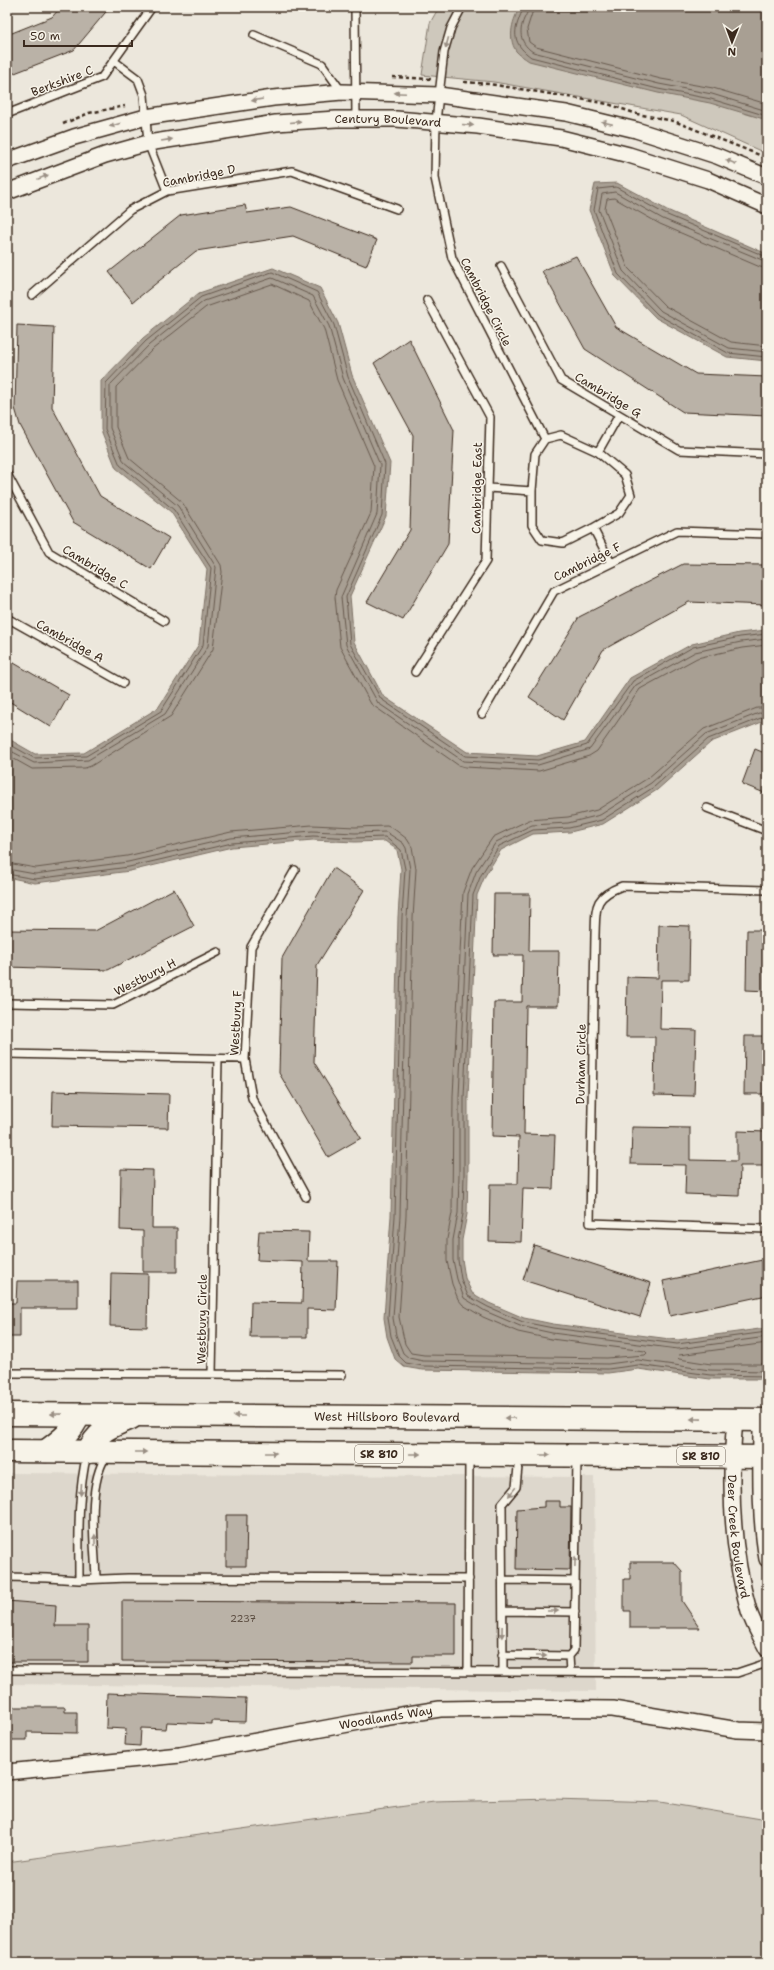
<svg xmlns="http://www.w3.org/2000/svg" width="774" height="1970" viewBox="0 0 774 1970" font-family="'Shantell Sans',sans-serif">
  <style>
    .built { fill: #ddd7cc }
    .green { fill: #cec8bc; stroke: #84796d }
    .water { fill: #a89f93; stroke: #7c7064 }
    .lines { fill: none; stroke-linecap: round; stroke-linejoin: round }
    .shore { stroke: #67594d; stroke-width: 1 }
    .building { fill: #bab2a7; stroke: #3b2a1e }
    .lane-casing { stroke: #3b2a1e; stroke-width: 10 }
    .street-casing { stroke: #3b2a1e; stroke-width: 18 }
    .primary-casing { stroke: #3b2a1e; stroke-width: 25 }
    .path { stroke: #3b2a1e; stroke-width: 2.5; stroke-dasharray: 4 3; stroke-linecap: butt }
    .lane { stroke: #f7f3e8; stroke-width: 7 }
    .street { stroke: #f7f3e8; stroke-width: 15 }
    .primary { stroke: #f7f3e8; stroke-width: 22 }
    .oneway { fill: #998e83 }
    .labels { text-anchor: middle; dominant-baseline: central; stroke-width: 3; stroke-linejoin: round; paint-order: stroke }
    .number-label { font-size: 10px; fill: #5b4c40 }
    .shield { fill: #f7f3e8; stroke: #73665b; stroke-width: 1 }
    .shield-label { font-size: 11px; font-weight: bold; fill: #3b2a1e }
    .street-label { font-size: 12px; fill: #3b2a1e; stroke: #f7f3e8 }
  </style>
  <rect width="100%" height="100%" fill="#ece7dc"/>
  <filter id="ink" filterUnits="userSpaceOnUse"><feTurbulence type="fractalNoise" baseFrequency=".025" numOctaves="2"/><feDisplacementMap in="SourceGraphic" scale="8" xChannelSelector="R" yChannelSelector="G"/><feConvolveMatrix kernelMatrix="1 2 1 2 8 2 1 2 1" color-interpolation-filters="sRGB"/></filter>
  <g filter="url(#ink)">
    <path class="built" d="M7,1473l587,4 2,214 -589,-7z"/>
    <path class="green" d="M439,7h328v147l-86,-39 -187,-33 -72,-7 8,-52z
      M553,1799l107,3 107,18v135l-18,8h-742v-101l427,-60z"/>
    <path class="water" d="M520,7h247v113l-57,-17 -52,-10 -129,-32c-4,-3 -10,-6 -13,-10 -9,-14 -3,-32 4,-44z
      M617,183l50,27 100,44v107l-40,-4 -71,-39 -41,-42 -26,-66 6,-26z
      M273,268l47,20 18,35 14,52 38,88 -4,53 -36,80 4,46 29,54 84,56 70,4 48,-14 45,-64 62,-34 47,-11 28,-3v93l-5,-1 -51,20 -54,48 -54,34 -33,8 -37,2 -32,16 -16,26 -8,19 -9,202v77l-1,40 -5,26v19l3,19 7,15 17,10 35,15 29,6 125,16 89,-12v51h-57l-72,-10 -30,4 -186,-3 -18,-3 -9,-8 -8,-22 -3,-19 7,-102 7,-299 3,-48 -4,-19 -12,-9 -30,1 -42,-2 -81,7 -102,24 -95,12 -28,-6v-139l28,16 49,-1 74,-45 41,-64 8,-75 -36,-57 -55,-44 -15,-38v-49l42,-43 56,-45z"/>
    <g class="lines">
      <path class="shore" d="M523,7c0,4 -3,8 -4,12 -7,17 -3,27 12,38l127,32 53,10 56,17
        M528,7c0,5 -2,8 -4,12 -6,14 -3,25 9,33l126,32 53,10 55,17
        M534,7l-7,22 2,13 7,5 125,32 52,9 54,16
        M767,257l-102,-43 -49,-27 -18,2 -4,21 24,64 40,41 70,38 39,4
        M767,262l-104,-43 -48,-27 -13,2 -3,16 24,61 38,40 68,37 38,4
        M767,268l-7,-1 -100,-43 -46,-26 -7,1 -2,10 23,59 37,38 66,36 36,4
        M767,714l-8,-1 -53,21 -55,49 -51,32 -32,8 -36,2 -36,17 -20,30 -8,22 -9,203v77l-1,39 -5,27v20l4,19 7,19 21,13 35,15 32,7 126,16 89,-12
        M767,719l-6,-1 -53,21 -54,48 -52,33 -33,8 -36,2 -34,16 -18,29 -8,20 -9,202v77l-1,40 -5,26v20l3,19 7,17 20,11 35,15 30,6 124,16 90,-12
        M7,743l27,15 52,-2 75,-45 42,-66 8,-77 -37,-58 -54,-45 -15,-36 1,-46 40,-42 55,-44 71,-25 45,20 17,33 14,52 37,87 -3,51 -36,82 4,47 31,55 84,57 73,4 49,-15 46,-64 60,-34 47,-10 27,-3
        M7,749l27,14 54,-3 77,-46 43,-68 8,-79 -38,-61 -54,-44 -14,-34v-43l39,-40 55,-44 68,-23 41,18 16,30 14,52 37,87 -3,49 -36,83 5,48 32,58 85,58 75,4 52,-16 46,-64 59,-33 46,-10 26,-3
        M7,755l25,14 53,-1 6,-2 80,-50 42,-67 9,-77 -1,-7 -39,-63 -53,-44 -13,-31v-40l37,-38 53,-42 66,-23 37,17 15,28 13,51 37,86 -3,47 -35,77 -1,7 5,50 31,57 87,61 7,2 74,4 50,-15 8,-5 43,-62 57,-31 45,-10 25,-3
        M7,863l29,5 91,-12 104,-24 81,-7 43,2 32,-1 7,3 13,10 5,8 4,22 -3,49 -7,298 -7,101 6,27 6,9 13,2 183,3 38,-3 2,-2 -2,-2 -94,-12 -33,-7 -35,-15 -20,-12 -5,-6 -6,-15 -5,-23v-22l5,-26 1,-117 10,-204 9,-24 21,-31 36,-17 39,-3 29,-7 51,-32 56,-49 53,-21h10
        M7,869l28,5 93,-12 103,-24 81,-7 43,2 31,-1 17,11 3,5 4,21 -3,49 -7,298 -7,102 3,17 7,18 6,5 14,3 185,3 30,-4 72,10 57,1
        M7,874l28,5 94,-12 103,-24 81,-7 42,2 30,-1 16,13 4,19 -3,48 -7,299 -7,102 3,18 8,20 7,7 17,3 185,3 30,-4 72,10 57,1
        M767,1343l-88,12 -2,2 2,2 32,5h56"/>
    </g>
    <path class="building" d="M61,7h49l-36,43 -67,26v-41l45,-18z
      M245,205l2,8 44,-6 86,33 -11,26 -73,-30 -97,15 -63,51 -24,-30 72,-57z
      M576,256l40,71 80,47 71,3v39l-84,-4 -98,-63 -43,-78z
      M17,325l37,2 -2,80 48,89 69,42 -18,31 -78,-47 -53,-97 -5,-17z
      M409,339l45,91 -6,114 -45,76 -36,-18 43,-72 3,-95 -39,-72z
      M683,564l84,1v40l-78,-3 -86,48 -40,70 -34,-23 50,-80z
      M7,659l62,36 -18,32 -44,-27z
      M755,749l12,5v40l-25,-10z
      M333,868l31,22 -47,75 -3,97 47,76 -33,19 -49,-84 3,-115z
      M174,889l20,37 -86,44 -101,-3v-37l88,1z
      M494,894h36l-1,57h30l-1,55h-32l-2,128 31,1 -2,54 -30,-1 -2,54 -32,-1 1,-57h28l1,-47 -27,-1 2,-134h28l1,-47h-30z
      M659,925l31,1 -1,54h-28l-1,49 36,1 -2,66 -40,-1 1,-58h-29l1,-60 31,1z
      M747,930h20v61l-21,-1z
      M745,1036h22v58h-23z
      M53,1091l116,3 -1,34 -116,-2z
      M632,1127l58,1v32l47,1v-30l30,1v34h-27l-1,30 -54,-2 1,-29 -55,-1z
      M121,1169l32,1 -1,58h25v44h-34v-41l-23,-1z
      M259,1231l50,1 -1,29h30l-2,49 -29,-1v28h-57l1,-35 51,1 1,-41 -46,-2z
      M534,1245l117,38 -11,34 -117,-37z
      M767,1259v36l-97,21 -7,-35z
      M111,1273l37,1 -1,53 -37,-1z
      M17,1281h61v27h-58v29h-13v-34h9z
      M544,1501h16v6h11l-1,63 -54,-1 1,-60 27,-2z
      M226,1515h21l-1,51h-20z
      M630,1562h44l8,9v30l18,27h-70v-17h-6v-32h6z
      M7,1601l49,4 -1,21h33v36h-81z
      M122,1601l334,2v53h-43v6l-291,-1z
      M107,1693l139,5 -1,24 -33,-1v3l-45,-2 -1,7 -25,-1 -1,18 -15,-1 1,-16 -20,-1z
      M7,1707h58v5h12v21l-50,-1v8h-20z"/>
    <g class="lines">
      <g class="lane-casing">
        <path id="lane" d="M355,7l1,112
          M462,7l-11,21 -7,24 -8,69 -1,57 17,80 93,181
          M254,35l68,29 20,28
          M114,61l24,18 6,16 4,48 19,48
          M7,114l95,-37 50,-70
          M501,266l60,114 118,70 88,4
          M32,295l98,-85 37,-19 125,-20 105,38
          M561,435l37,17 27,23 6,20 -12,18 -26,15 -30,15 -21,-3 -10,-15v-34l3,-37 10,-15z
          M598,452l21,-37
          M7,474l42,78 115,69
          M488,488l44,3
          M593,528l18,35
          M7,618l116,65
          M415,672l71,-111 4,-144 -63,-117
          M482,714l72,-123 123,-60 90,3
          M707,808l60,23
          M295,870l-44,77 -6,112 7,39 54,99
          M767,890l-145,-4c-29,11 -26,21 -27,49l-5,288 177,6
          M7,1003l106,2 105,-53
          M7,1054l238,5
          M7,1373l205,1 6,-315
          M212,1374l130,1
          M7,1577l41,1 31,2 49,-2 341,1
          M96,1579c-1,-36 -10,-91 10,-123
          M79,1580c0,-42 -2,-85 8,-126
          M503,1580l72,1
          M503,1611l72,1
          M502,1655l67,1 1,16
          M569,1656l5,-6 3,-192
          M7,1670l730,3 30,-10
          M468,1672l1,-215
          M503,1672l-1,-168 14,-17 3,-30"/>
      </g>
      <g class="street-casing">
        <g id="street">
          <path d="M7,161l67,-24 72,-20 127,-19 69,-6 97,3 127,18 70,17 81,26 50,21"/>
          <path id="s1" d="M7,192l98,-37 43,-12 128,-20 60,-4h60l82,7 83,12 68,17 79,25 59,26"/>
          <path id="s2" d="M735,1420c-6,63 -4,129 14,191 4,13 12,26 18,38"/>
          <path d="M761,1420c0,47 -2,93 6,139"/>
          <path id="s3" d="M7,1772l173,-17 190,-35 70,-11 66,-1 107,1 125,21 29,1"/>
        </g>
      </g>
      <g class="primary-casing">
        <g id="primary">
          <path id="s4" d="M7,1414l760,6"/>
          <path d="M7,1451l760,6"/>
          <path d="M46,1451c15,-11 26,-19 33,-36"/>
          <path d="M88,1452c9,-22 23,-25 43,-34"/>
        </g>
      </g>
      <path class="path" d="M392,77l39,2
        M464,82l25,2 68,11 51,9 29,10 37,7 93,37
        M63,124l26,-11 36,-7"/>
      <use href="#lane" class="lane"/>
      <use href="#street" class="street"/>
      <use href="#primary" class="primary"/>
    </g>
    <defs><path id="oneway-solid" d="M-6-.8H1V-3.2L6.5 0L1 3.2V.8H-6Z"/></defs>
    <g class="oneway">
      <use href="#oneway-solid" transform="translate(447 43) rotate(105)"/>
      <use href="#oneway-solid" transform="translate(400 93) rotate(-178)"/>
      <use href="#oneway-solid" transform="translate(257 100) rotate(171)"/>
      <use href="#oneway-solid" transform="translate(296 122) rotate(-5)"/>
      <use href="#oneway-solid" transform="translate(607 123) rotate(-167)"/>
      <use href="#oneway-solid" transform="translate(115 125) rotate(164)"/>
      <use href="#oneway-solid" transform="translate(468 125) rotate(5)"/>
      <use href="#oneway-solid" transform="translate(167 140) rotate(-9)"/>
      <use href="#oneway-solid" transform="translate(731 162) rotate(-157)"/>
      <use href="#oneway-solid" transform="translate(43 177) rotate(-21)"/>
      <use href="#oneway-solid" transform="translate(56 1414) rotate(-179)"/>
      <use href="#oneway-solid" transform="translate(239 1416) rotate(-180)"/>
      <use href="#oneway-solid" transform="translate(510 1418) rotate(-180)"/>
      <use href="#oneway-solid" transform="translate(696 1419) rotate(-179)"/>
      <use href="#oneway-solid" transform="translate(141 1452)"/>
      <use href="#oneway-solid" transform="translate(271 1453)"/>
      <use href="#oneway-solid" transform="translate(415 1454)"/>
      <use href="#oneway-solid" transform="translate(545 1455)"/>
      <use href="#oneway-solid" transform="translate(81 1490) rotate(95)"/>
      <use href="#oneway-solid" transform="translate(512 1492) rotate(129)"/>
      <use href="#oneway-solid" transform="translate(95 1540) rotate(-91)"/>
      <use href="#oneway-solid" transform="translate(575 1562) rotate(-89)"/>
      <use href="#oneway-solid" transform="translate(553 1611)"/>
      <use href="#oneway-solid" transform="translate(502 1632) rotate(91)"/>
      <use href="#oneway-solid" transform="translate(541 1656)"/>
    </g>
  </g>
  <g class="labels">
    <g class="number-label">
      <text x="243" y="1618">2237</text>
    </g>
    <g class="shield">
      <rect x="355" y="1445" width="48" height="18" rx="3"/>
      <rect x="677" y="1447" width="48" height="18" rx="3"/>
    </g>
    <g class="shield-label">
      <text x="379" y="1454">SR 810</text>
      <text x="701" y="1456">SR 810</text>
    </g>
    <g class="street-label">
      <text transform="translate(62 81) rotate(-21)">Berkshire C</text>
      <text stroke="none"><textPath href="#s1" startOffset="391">Century Boulevard</textPath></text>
      <text transform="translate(199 176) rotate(-11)">Cambridge D</text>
      <text transform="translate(486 302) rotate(63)">Cambridge Circle</text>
      <text transform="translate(608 395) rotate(31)">Cambridge G</text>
      <text transform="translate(477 488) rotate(-89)">Cambridge East</text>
      <text transform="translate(587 562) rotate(-26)">Cambridge F</text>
      <text transform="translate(95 567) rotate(31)">Cambridge C</text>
      <text transform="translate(70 641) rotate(29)">Cambridge A</text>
      <text transform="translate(145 977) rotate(-27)">Westbury H</text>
      <text transform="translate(236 1023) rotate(-87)">Westbury F</text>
      <text transform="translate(581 1064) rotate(-89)">Durham Circle</text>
      <text transform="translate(202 1319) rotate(-89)">Westbury Circle</text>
      <text stroke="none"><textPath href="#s4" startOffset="380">West Hillsboro Boulevard</textPath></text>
      <text stroke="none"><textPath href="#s2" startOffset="117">Deer Creek Boulevard</textPath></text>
      <text stroke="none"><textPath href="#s3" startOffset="383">Woodlands Way</textPath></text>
    </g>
  </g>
  <rect width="774" height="1970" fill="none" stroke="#f7f3e8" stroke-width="24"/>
  <rect x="12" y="12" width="750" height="1946" fill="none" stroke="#3b2a1e" stroke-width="1.5" filter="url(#ink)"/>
  <g transform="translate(732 42) rotate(181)" stroke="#f7f3e8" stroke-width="3" paint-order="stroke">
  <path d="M0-3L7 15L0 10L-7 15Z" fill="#3b2a1e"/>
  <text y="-6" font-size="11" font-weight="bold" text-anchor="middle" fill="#3b2a1e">N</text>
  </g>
  <path d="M24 40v6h108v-6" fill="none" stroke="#3b2a1e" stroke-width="2"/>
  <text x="30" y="40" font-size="12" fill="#3b2a1e" stroke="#f7f3e8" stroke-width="3" paint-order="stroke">50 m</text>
</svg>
